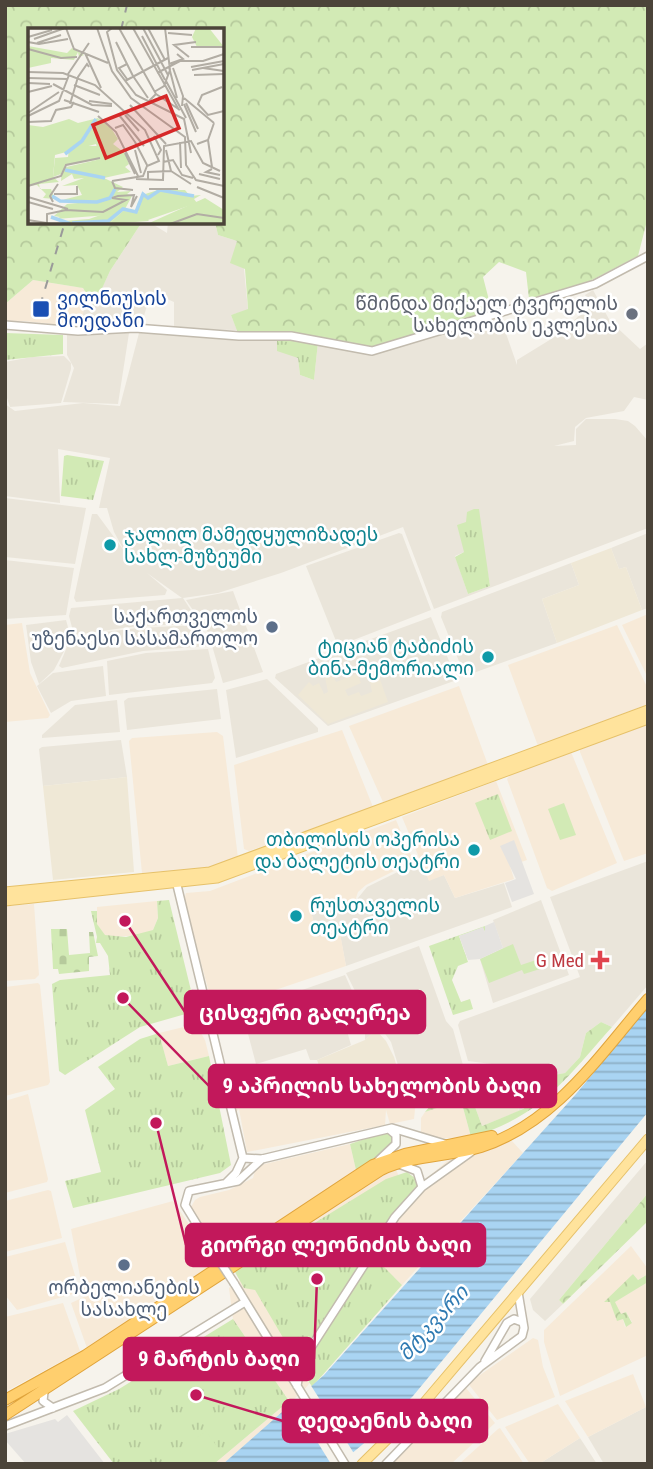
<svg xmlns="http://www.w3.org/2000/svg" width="653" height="1469" viewBox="0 0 653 1469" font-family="'Roboto Condensed','Noto Sans Georgian',sans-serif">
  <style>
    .residential { fill: #eae5da; fill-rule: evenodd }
    .commercial { fill: #f7ead8 }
    .education { fill: #efe8d6 }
    .grass { fill: url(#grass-tufts) }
    .forest { fill: url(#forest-crowns) }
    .cemetery { fill: url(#cemetery-stones) }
    .garden { fill: #d2eab5 }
    .parking { fill: #e5e3e0 }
    .water { fill: url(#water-rules) }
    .pier { fill: #f6f3ec }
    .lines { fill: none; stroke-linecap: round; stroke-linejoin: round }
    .minor-casing { stroke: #c2bbae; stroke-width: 10 }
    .major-casing { stroke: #e6c16a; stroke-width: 11 }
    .highway-casing { stroke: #e0a43c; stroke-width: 12 }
    .minor { stroke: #fff; stroke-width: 7 }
    .major { stroke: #ffe39c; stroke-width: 9 }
    .highway { stroke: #ffcf6e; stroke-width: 10 }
    .rail { stroke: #9a9a9a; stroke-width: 2; stroke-dasharray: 9 9; stroke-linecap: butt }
    .minor-bridge-casing { stroke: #c2bbae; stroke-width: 10; stroke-linecap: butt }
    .minor-bridge { stroke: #fff; stroke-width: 7 }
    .transit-dot { fill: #1a4fb4; stroke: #fff; stroke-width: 2.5 }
    .worship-dot { fill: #6b7280; stroke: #fff; stroke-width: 2.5 }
    .culture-dot { fill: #0f9aa8; stroke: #fff; stroke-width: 2.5 }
    .service-dot { fill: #5c6f8a; stroke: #fff; stroke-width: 2.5 }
    .health-dot { fill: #e0444e; stroke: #fff; stroke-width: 2.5 }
    .labels { text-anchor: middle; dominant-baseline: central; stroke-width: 5; stroke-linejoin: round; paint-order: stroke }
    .transit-label { font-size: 19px; fill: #164399; stroke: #fff; text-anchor: start }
    .worship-label { font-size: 19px; fill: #5b616d; stroke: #fff; text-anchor: end }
    .culture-label { font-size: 19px; fill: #0d838f; stroke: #fff; text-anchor: start }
    .service-label { font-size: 19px; fill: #4e5e75; stroke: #fff; text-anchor: end }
    .health-label { font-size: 19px; fill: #be3a42; stroke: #fff; text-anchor: end }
    .water-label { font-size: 21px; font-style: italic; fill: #2e7ab2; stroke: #fff }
    .inset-river { fill: none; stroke: #a9d4f2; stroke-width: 3.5 }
    .inset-road { fill: none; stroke: #b2ada4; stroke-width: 2 }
    .view { fill: #d62828; fill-opacity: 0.15; stroke: #d62828; stroke-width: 3.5 }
    .inset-edge { fill: none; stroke: #4b4439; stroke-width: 3.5 }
    .leader { fill: none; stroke: #c2185b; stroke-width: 2.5 }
    .callout-dot { fill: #c2185b; stroke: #fff; stroke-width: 2.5 }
    .callout { fill: #c2185b; stroke: #c2185b; stroke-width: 2.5 }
    .callout-label { font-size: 21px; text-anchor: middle; font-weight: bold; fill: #fff }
  </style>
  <defs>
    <pattern id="grass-tufts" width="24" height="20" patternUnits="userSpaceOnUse" patternTransform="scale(1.75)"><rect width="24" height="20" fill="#d2eab5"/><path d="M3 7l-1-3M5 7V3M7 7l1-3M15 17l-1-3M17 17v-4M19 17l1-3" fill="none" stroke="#b6ca9c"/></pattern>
    <pattern id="forest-crowns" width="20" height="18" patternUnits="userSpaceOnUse" patternTransform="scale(1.75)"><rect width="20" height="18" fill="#d2eab5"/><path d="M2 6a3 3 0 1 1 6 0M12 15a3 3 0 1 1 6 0" fill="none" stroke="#b6ca9c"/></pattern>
    <pattern id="cemetery-stones" width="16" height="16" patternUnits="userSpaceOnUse" patternTransform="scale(1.75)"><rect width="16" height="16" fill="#d2eab5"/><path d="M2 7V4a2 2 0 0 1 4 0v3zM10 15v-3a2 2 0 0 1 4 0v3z" fill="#b6ca9c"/></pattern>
    <pattern id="water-rules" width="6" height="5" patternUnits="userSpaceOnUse" patternTransform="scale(1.75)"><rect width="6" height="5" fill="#a9d4f2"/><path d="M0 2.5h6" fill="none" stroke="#8caec5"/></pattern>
  </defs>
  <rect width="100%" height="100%" fill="#f6f3ec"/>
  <path class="residential" d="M142,222h7l18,11 1,-11h47l3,13 19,6 7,28 4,41 -17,5 6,15 -63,-1v-27l-23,-10 -10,34 -61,1 7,-32 7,10 16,-34z
    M593,290l17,31 30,28 8,-6v57l-14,-3 -10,14 -38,7 -11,9 -1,14 -20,5 22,-1v-16l10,-10h29l13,2 7,5 13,15v87l-214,81 -31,-82 -122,46 -63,20 -35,5 15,23 -2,3 -59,2 -63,9 -5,-19 2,-8 111,-10 -35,-25 20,17 -2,5 -89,7 -2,-4 18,-84h5l28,38 -11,-20 -7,-24h-8l11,-50 -52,-9 2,54 -55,-7v-92l10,7 68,-8 37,3 19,-73 138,6 21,19 2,17 14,5 4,-38 155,-26 29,6 15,43v-5l44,-27 29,-28 -5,-10zM480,530l10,56 -22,8 -13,-38 9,-4z
    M129,333l-11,71 -55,-2 11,-34 -7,-13v-21z
    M64,356l7,7v6l-10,34 -51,4 -5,-15v-30l27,-5z
    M5,498l81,10 -11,56 -70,-7z
    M399,533l3,1 29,76 -93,36 -32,-80z
    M648,533v75l-6,2 -16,-43 -7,2 -8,-21z
    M5,560l69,8 -8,47 -61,4z
    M571,563l8,22 -37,14 15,44 -92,33 -24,-59 1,-5z
    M233,591l30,81 -40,11 -15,-51 -22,-32z
    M431,617l25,61 -2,3 -126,45 -53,-48 1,-4z
    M66,620l5,18 -17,32 -15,14 -8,-22 -5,-37z
    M199,625l8,21 -64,5 -81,17 -3,-2 10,-24 20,-8 49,-6z
    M208,649l7,29 -3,5 -103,12 -2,-34 39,-8z
    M103,666l3,30 -35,5 -20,12 -14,-27 16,-13z
    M267,679l51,49v4l-82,26 -10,-68z
    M217,689l4,30 -94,11 -3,-29 4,-3z
    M117,700l3,32 -78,6v-3l33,-30z
    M121,740l6,37 -84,9 -4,-37 3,-2z
    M420,861l9,19 15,-5 11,23 49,-15 8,24 -166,59 -6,-32 -23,3 -6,-26 10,-4 37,-2v-7l9,-11z
    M648,861v124l-36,42 -11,-5 -15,11 -6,24 -15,16 -27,5 6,17 -25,16 -12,-45 -39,-5 -10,-36 2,-4 120,-44 -30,-80z
    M541,900l28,75 -76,28 -13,-44 23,-11 -10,-28z
    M419,946l27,75 7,8 13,47 -5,9 -43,13 -13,-10 -14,-46 -34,-47 -11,-22z
    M345,975l8,18 26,35 -3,2 -11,10v-9h-18l4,14 -34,15h-7l-4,-11 -50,15 -14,-53z
    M648,1160v33l-89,107 4,4 -18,17 -12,-11 -3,-11z
    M646,1407l2,57h-44l-16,-27z
    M580,1438l17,26h-58z"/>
  <path class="commercial" d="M33,280l50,8 4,7 -7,32 -57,-6 -18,3v-20z
    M648,614v64l-26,-53z
    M22,623l8,50 20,42 -2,3 -43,4v-97z
    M617,625l31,64v15l-110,42 -30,-81z
    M459,686l29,79 -105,37 -34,-76z
    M648,724v129l-24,8 -44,-109v-4z
    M342,730l31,77 -124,44 -5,-2 -10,-84z
    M217,732l6,4 15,122 -29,10 -67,5 -13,-132 3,-3z
    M571,752l46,111 -65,28 -5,-3 -40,-109 4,-5z
    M496,781l31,79 -17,6 4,13 -59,19 -11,-23 -15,6 -27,-64z
    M396,820l16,38 -2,5 -44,22 -8,7 -3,9 -33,3 -11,7 6,26 23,-4 6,33 -132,45 -30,-111 2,-7 24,-2z
    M157,901l1,17 -5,12 -10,5 -32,2 -7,-2 -7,-11v-17z
    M34,904l5,71 -4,4 -30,2v-75z
    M38,983l2,2 10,97 -2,3 -43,11v-109z
    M192,1025l5,1 8,14 4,16 -41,10 -9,-33z
    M353,1074l31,27 1,4 12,-5 2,-9 17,8 -2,20 -24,5 -4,-14 -1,15 -138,27 -8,-43 -3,3 -4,-8 51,-10 3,9 25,-8 1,-5z
    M28,1094l20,85 -1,3 -42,11v-92z
    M461,1100l10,37 -42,2 -8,-3v-18l4,-6z
    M512,1141l11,12 -121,132 -8,-8 -101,127 -70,60h-9l75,-63 -56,-82 -4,-31 11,-8 -5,-8 144,-95 17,-7 4,8 -145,112 37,58 75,-91 25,19 -20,-21 53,-75 22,-19z
    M350,1144l6,26 -132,88 -33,-51 4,-7 5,-3 29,-7 24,-12 3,-12z
    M48,1190l3,1 11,47 -57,14v-51z
    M173,1201l38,55 3,10 -127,82 -16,-45 13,-6 -13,-68z
    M65,1242l15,50 -63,18 -12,-15v-38z
    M631,1246l17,23v5l-10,6 -5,-6 -23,27 7,19 6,-1 2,8 7,-5 -6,-10 -5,3 -7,-13 34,-20v73l-88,41 -16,-54v-12z
    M63,1303l17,48 -75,41v-75z
    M533,1338l5,2 5,27 12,30 -58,23 -27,-34v-4z
    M633,1374l13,33 -58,30 -23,-36z
    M466,1388l29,35 -44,41h-59z
    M558,1404l22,34 -41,26h-9l-25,-37z
    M500,1428l24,36h-65l39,-35z"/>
  <path class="education" d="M611,548l8,21 7,-2 16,43 -85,33 -15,-44 37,-14 -8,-22z
    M332,674l4,8 21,-8 4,9 -16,7 3,6 11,-4 2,4 11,-4 -3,-15 9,-3 10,28 -60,22 -30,-29 11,-13 4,4 6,-3 5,11 4,-2 -3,-15z
    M127,777l7,95 -81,8 -10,-94z
    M376,1030l10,11 8,16 6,21 -3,22 -12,6 -1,-5 -22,-3 -9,-24 -27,10 -9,-24 48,-20z
    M476,1068l32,3 11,40 -37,15 -12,-33z"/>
  <path class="grass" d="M5,333l58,2v19l-58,6z
    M277,339l41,3 -4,38 -14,-5 -2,-17 -21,-7z
    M67,455l37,6 -11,39 -32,-4 3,-40z
    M474,509h5l11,77 -22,8 -13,-37 9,-5 -7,-27 9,-3 1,-10z
    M498,794l14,37 -22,9 -15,-37z
    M169,900l27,111 -56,16 -75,48 -6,-4 -7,-87 8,-4 50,-5 -2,-19 -8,-13h-4l1,-6 -6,-26h6v13l8,11 21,2 27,-7 5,-12 -1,-17z
    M485,926v6l-2,-4 -24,8 9,26 -10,4 -6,14 9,22 9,-3 3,10 -20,6 -24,-69z
    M159,1033l9,33 41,-10 22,109 -11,8 -147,35 -8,-27 36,-9 -16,-62 30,-21 -17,-22 42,-28z
    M388,1131l6,8 -2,9 -36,22 -6,-26z
    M407,1172l13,10 -22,28 -26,45 30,30 -90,102 -57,-97 -11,-2 -9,-16 151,-93z
    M233,1319l56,82 -75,63h-100l-41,-53 46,-22z"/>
  <path class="forest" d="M5,5h643v212l-10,39 -48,25 -61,18 -3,-27 -27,-10 -16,15 7,27 14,-5 2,7 -33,10 -27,17 -77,19 -130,-16 -8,-21 17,-6 -3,-40 -15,-6 7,-22 -19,-6 -3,-13h7v-192h-192v192h112l-32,49 -16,35 -11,-18 -50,-8 -28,24z
    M601,1022l11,5c-46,51 -71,90 -141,110l-10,-37 -36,12 11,-13 31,-15 1,-18 8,2 -6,25 12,33 41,-17 21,-14 -7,-17 28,-5 15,-16 6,-24z
    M648,1193v28l-85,83 -4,-4z
    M633,1274l5,6 10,-6v8l-33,20 6,12 5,-2 6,11 -6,4 -3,-8 -6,2 -7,-19h-6z"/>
  <path class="cemetery" d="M51,929h16l2,26 21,-2 -1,-21h4l5,24 -9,1v14l-30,3 -1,-5h-5z"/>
  <path class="garden" d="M564,803l12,32 -16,5 -12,-31z
    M513,944l8,21 15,-5 4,9 -16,5 -2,-4 -33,13 -9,-24z
    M206,1431l17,24 -12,9h-39l10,-5 1,-4 -5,-6 11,-7 2,6h6l2,-6 -4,-3z"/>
  <path class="parking" d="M514,840l20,54 -22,8 -7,-19 11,-4 -16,-33z
    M494,922l9,26 -23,11 -12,1 -9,-24 24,-9 2,5v-6z
    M67,1415l38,49h-79l-21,-24v-6l50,-15 3,3z"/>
  <path class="water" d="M648,1007v105l-235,284 -39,39 -35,29h-116l101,-89 252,-281z"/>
  <path class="pier" d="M310,1384l45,71 -10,9h-14l-39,-63z"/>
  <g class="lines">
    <g class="minor-casing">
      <path id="minor" d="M5,325l73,6 57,-3 104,8h52l81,15 223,-67 53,-28
        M177,885l66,273
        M243,1158l19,1 130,-31 53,16
        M378,1161l18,-17v-9l-7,-6
        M399,1164l18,7 5,16
        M226,1183l10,-10 7,-15
        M215,1254l-30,-49 4,-14 49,-10 24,-22
        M234,1283l111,181
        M278,1354l14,6 15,-9
        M485,1361l22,-38 7,-4 8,3
        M297,1386l3,-18 10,-19 85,-132 27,-30 49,-35
        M44,1392l-1,9 10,7
        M5,1426l100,-38 140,-86
        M386,1464l94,-97 42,-31 2,-8 -6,-36"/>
    </g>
    <g class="major-casing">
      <path id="major" d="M5,892l205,-20 438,-162
        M5,901l212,-23 431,-159
        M362,1464l62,-61 224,-264"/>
    </g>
    <g class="highway-casing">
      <path id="highway" d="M5,1400l81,-45 287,-190 32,-11 87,-18
        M5,1415l376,-245c31,-15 67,-13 100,-23 74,-24 118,-91 167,-148"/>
    </g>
    <use href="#minor" class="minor"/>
    <use href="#major" class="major"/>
    <use href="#highway" class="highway"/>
    <path class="rail" d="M121,30l6,-25
      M40,306l25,-84"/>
    <g class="minor-bridge-casing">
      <path id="minor-bridge" d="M215,1254l19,29"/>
    </g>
    <use href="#minor-bridge" class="minor-bridge"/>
  </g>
  <rect class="transit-dot" x="32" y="300" width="18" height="18" rx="3.5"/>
  <circle class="worship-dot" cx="632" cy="314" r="7"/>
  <g class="culture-dot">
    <circle cx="110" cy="545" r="7"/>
    <circle cx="488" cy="657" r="7"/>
    <circle cx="474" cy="850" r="7"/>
    <circle cx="296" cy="916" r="7"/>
  </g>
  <g class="service-dot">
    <circle cx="272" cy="627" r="7"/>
    <circle cx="124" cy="1265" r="7"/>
  </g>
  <path class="health-dot" d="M596.5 949.5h7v7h7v7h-7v7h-7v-7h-7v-7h7z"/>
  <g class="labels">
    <g class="transit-label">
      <text x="57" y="298">ვილნიუსის<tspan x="57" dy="22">მოედანი</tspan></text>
    </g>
    <g class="worship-label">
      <text x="618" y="303">წმინდა მიქაელ ტვერელის<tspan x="618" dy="22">სახელობის ეკლესია</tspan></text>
    </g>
    <g class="culture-label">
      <text x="124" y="534">ჯალილ მამედყულიზადეს<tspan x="124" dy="22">სახლ-მუზეუმი</tspan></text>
      <text x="474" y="646" text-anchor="end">ტიციან ტაბიძის<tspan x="474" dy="22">ბინა-მემორიალი</tspan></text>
      <text x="460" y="839" text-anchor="end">თბილისის ოპერისა<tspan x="460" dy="22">და ბალეტის თეატრი</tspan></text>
      <text x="310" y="905">რუსთაველის<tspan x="310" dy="22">თეატრი</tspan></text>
    </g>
    <g class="service-label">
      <text x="258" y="616">საქართველოს<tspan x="258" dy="22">უზენაესი სასამართლო</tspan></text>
      <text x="124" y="1287" text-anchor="middle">ორბელიანების<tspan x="124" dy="22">სასახლე</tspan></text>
    </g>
    <g class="health-label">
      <text x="584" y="960">G Med</text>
    </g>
    <g class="water-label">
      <text transform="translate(433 1323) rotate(-48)">მტკვარი</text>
    </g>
  </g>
  <g transform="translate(28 28)">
    <rect width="196" height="196" fill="#f6f3ec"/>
    <path d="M0,18l39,7 5,-5 12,7 -5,2 -1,-5 -4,8 -23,-2v5l-23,5zM49,118h22l3,13 -37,6 -4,9 -8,3 2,-19 13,-1 1,-8zM177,170l19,12v14h-77zM110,174l3,10 -18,-1 -14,13h-42l-17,-8 14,5 25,-2 29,-10 18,1z" fill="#d2eab5"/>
    <path d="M70,90l13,10 7,11 -5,5 12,9 4,11 -4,3 6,5 -27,6 19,9 -6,5 14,-1 -4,3 5,2 -7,13 -17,6 -52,4 4,-2 -6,-1 13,-12 22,-2 -46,-4 3,-4 -9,-9 -9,1v-61l15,2 26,-8 9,4zM68,116l5,15 -39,9 -1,13 11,-7 2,5 10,-1 -22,8 15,-1 5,10 -20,5 -8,-3 -3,-8h-11l-1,-5 20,-2 -6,-5 2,-22zM95,183l18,1 8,9 -40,3z" fill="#d2eab5" fill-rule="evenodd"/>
    <path d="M168,0h13l15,19h-27l-5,-10z" fill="#d2eab5"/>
    <path d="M130,162h27l5,6 11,-1 -7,4 3,4 -52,18 -7,-13 4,-13z" fill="#d2eab5"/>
    <path class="inset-river" d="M37,126l17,-13 14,-22M37,142l40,8M24,168l8,5 37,1 13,-4 5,-9M23,189l20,7M44,195l36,-2 15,-12 13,3 7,-18 5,4 12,-8 34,6"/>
    <path class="inset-road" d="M38,0l8,21 34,14M69,0l15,43 19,27 54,39 1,28 10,15 28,6M84,0l-5,4 10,38 19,25 48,24 7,34M91,0l37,66 -8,8M105,0l46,82M115,0l25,47M120,0l17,32M137,0l5,42M140,5l24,2M114,8l23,44M0,9l24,-7M6,11l31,-11M0,14l11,2 29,-5M88,14l17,34M9,15l24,-8M163,19h33M0,21l33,9 16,-1M57,25l16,35M161,29l-15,-12 22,-3M99,36l-8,4 8,11M141,36l14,-5 -6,-5M141,39l8,31M163,39l33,-6M145,40l10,28 -1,10M175,40l21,3M164,42l32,-6M0,44l35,1 32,12 50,45 14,31 -12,5 -4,10 -31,5M129,45l23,-12h23l21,-7M40,46l21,-31M166,47l30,-1M105,48l15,22M0,50l39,1M97,53l43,-23M138,53l20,37M0,55l22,1M25,56l39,21 20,1M46,57l26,10M194,59l-20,8 -4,9 10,11 16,-4M0,64l24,-6M126,64l10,-6 6,-16M128,66l24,16M156,70l30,25M36,72l35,12M61,73l23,3M158,75l12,26M42,76l8,-27 9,-13 2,3M156,76l12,28M102,77l36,39M0,85l31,-21M91,87l25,31M97,87l14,16M0,88l31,-15 10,-26M70,88l18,16 22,44M0,94l23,-1 5,-11 15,-3 3,-5M87,100l8,-3 12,17M126,108l7,14 -3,5M180,112l4,27M107,114l12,23M152,114l1,26M169,116l11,-4 6,-17M107,122l6,23M138,122l5,21M97,125l10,21M135,134l10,-2 9,15 11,3M184,141l-6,3 14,3M143,143l20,13M171,146l21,5M108,151l27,1 1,-34 27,-5 12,22 17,8M120,151v-7l23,-1M84,153l3,7 18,2M0,158l33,-10 5,-11 34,-7M169,159l27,11M121,161h29M26,166h23v-8M0,169l40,12M0,174l25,7M25,174l-3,-6 8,-12M0,192l19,3v-9l19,-4 37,2 23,-12 -14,-2 6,-2 16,-1 -3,12 6,-11M142,196l27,-10 27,4"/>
    <path class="view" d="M138,68l13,32 -73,30 -13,-33z"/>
    <rect width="196" height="196" class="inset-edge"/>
  </g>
  <path class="leader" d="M125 921L185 1012M123 998L209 1086M156 1123L186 1245M317 1279L314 1359M196 1395L283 1421"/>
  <g class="callout-dot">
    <circle cx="125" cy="921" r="7"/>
    <circle cx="123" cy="998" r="7"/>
    <circle cx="156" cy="1123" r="7"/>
    <circle cx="317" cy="1279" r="7"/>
    <circle cx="196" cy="1395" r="7"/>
  </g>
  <g class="callout">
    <rect x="185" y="991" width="240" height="42" rx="7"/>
    <rect x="209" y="1065" width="347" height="42" rx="7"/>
    <rect x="186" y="1224" width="299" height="42" rx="7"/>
    <rect x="124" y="1338" width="190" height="42" rx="7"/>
    <rect x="283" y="1400" width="204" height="42" rx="7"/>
  </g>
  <g class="callout-label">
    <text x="305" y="1020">ცისფერი გალერეა</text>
    <text x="382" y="1093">9 აპრილის სახელობის ბაღი</text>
    <text x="336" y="1252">გიორგი ლეონიძის ბაღი</text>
    <text x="219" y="1366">9 მარტის ბაღი</text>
    <text x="385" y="1428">დედაენის ბაღი</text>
  </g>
  <rect width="653" height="1469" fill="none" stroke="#4b4439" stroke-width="14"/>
</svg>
